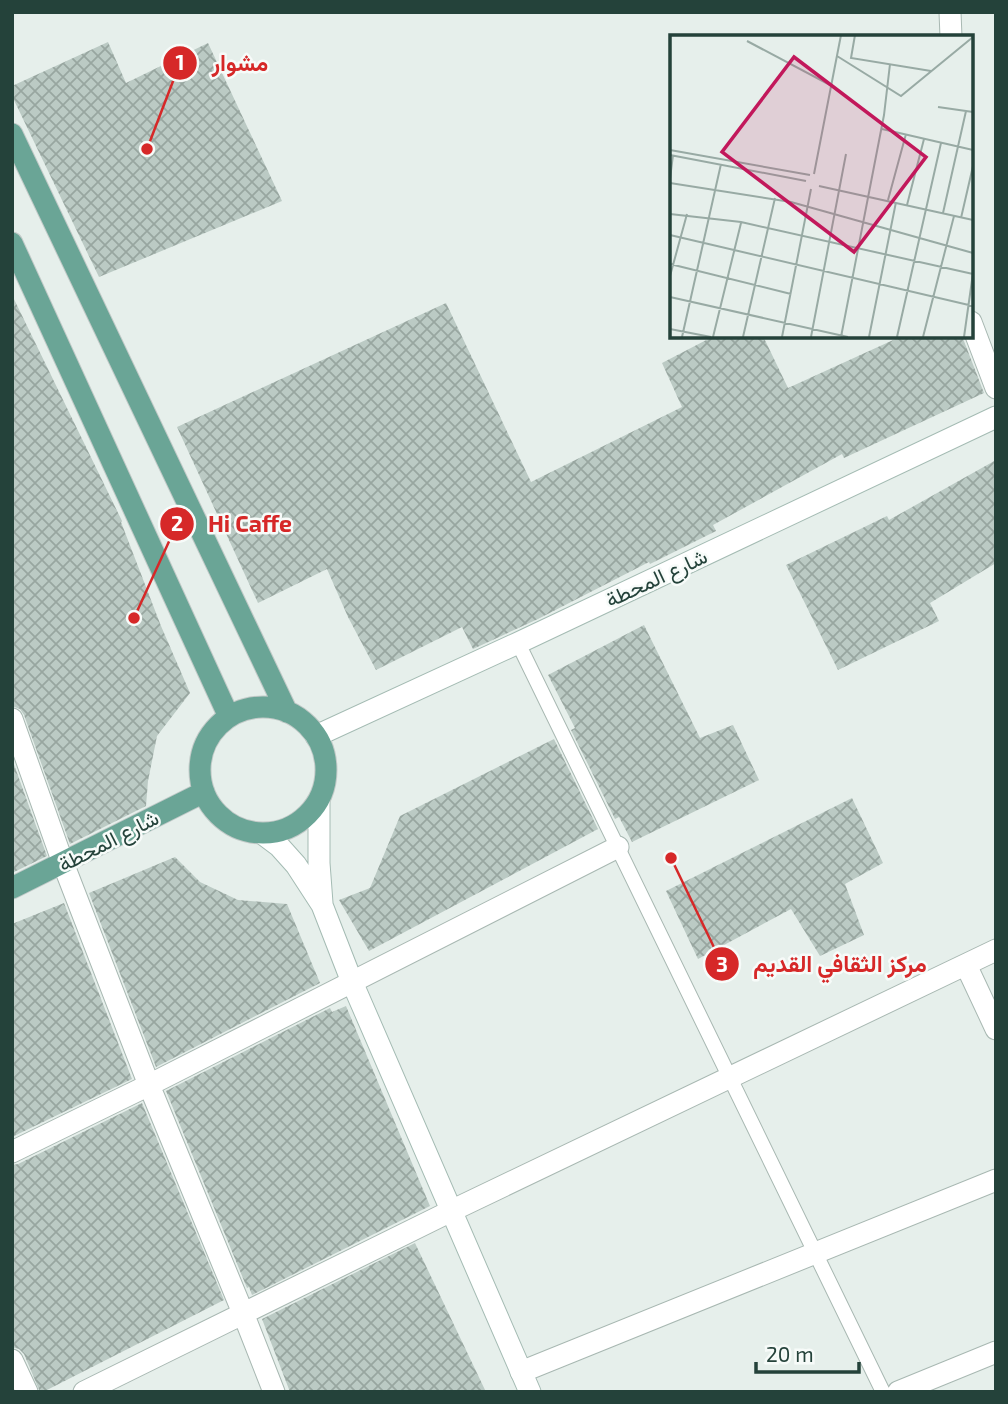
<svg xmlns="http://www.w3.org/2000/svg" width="1008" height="1404" viewBox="0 0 1008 1404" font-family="'Exo 2',Vazirmatn,sans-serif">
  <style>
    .building { fill: url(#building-cross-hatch) }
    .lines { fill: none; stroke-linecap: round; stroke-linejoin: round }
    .lane-casing { stroke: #a8b8b2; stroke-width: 16 }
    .street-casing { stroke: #a8b8b2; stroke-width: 23 }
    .secondary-casing { stroke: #a4bbb3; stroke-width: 23 }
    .primary-casing { stroke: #c2cac8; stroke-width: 23 }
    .lane { stroke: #fff; stroke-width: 14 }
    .street { stroke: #fff; stroke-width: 21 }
    .secondary { stroke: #fff; stroke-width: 21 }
    .primary { stroke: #6aa596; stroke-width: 21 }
    .labels { text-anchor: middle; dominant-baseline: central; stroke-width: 5; stroke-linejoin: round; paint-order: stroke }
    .street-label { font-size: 21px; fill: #24423a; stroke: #f7fbf9 }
    .inset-road { fill: none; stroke: #98aaa4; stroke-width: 2 }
    .view { fill: #c2185b; fill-opacity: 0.15; stroke: #c2185b; stroke-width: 3.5 }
    .inset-edge { fill: none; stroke: #24423a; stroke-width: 3.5 }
    .leader { fill: none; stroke: #d62828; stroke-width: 2.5 }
    .callout-dot { fill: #d62828; stroke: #f7fbf9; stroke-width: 2.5 }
    .mark-label { font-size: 21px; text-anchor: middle; font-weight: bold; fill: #fff }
    .callout-label { font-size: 23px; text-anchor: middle; font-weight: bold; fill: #d62828; stroke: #f7fbf9; stroke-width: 5; stroke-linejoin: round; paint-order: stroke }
  </style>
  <defs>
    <pattern id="building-cross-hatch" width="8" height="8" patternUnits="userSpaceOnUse" patternTransform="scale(1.75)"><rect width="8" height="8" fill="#bbcac4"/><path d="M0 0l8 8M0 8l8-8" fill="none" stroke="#98a6a0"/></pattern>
  </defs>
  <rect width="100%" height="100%" fill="#e6efeb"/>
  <path class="building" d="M108,42l18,41 82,-40 74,158 -183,76 -87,-181v-10z
    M12,295l110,226 -1,1 40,104 29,67 -33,43 -9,45 -2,25 -76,38 -46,-129 -4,-6 -8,-3z
    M446,303l85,179 151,-75 -20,-44 52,-27h49l25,52 114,-52h60l22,57 -140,65 -2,-4 -129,71 3,6 -66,33 -1,-2 -111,57 -65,30 -11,-22 -86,43 -28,-53 -21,-48 -69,34 -81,-176z
    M996,460v103l-66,40 9,18 -101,49 -52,-105 101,-49 2,4z
    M644,625l56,113 33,-13 26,55 -127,62 -13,-25 -4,2 -44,-89 4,-2 -27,-53z
    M554,739l44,90 -229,122 -30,-51 31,-12 30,-72z
    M12,759l35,97 -35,17z
    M852,798l31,65 -38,21 19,51 -44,21 -29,-47 -93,50 -32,-68z
    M175,857l25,25 38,18 49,4 33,79 -164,84 -67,-174z
    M64,903l68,176 -120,58v-213z
    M346,1006l84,200 -178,89 -3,-8 -2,1 -81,-197 164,-83 2,4z
    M142,1103l82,197 -181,92h-3l-16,-38 -5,-5 -7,-2v-182l6,-1z
    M415,1243l71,149h-196l-28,-73z"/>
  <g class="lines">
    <g class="lane-casing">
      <path id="lane" d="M518,643l365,749"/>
    </g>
    <g class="street-casing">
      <path id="street" d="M950,12l1,25
        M971,322l25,66
        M12,719l51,144 86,222 94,228 31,79
        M966,965l30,64
        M12,1152l137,-67 469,-238
        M12,1360l15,32
        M521,1372l475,-192
        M84,1392l367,-181 545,-261
        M898,1392l98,-40"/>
    </g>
    <g class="secondary-casing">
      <path id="secondary" d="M316,736l202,-93 478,-226
        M319,803v60l3,40
        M263,834l16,12 17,19 26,40 30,77 178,410"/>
    </g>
    <g class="primary-casing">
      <path id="primary" d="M12,134l275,578
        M12,243l217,474
        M200 770a63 63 0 1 1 126 0a63 63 0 1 1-126 0Z
        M12,888l192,-96"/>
    </g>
    <use href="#lane" class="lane"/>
    <use href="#street" class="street"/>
    <use href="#secondary" class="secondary"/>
    <use href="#primary" class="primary"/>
  </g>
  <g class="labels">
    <g class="street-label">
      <text transform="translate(656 577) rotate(-25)">شارع المحطة</text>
      <text transform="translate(108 840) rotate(-27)">شارع المحطة</text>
    </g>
  </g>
  <g transform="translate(670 35)">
    <rect width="303" height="303" fill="#e6efeb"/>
    <path class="inset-road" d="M185,0l-4,23 80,13M77,6l85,45M167,21l64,40 72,-59M268,72l35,5M212,94l91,21M0,115l140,25M0,120l136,26M144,139l27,-139M0,144l3,-24M0,148l121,19 182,51M149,151l154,34M218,165l18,-66M237,170l17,-66M273,178l23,-102M0,179l71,8 232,52M291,183l12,-52M0,200l303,71M0,229l121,30M0,241l17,-62M0,262l178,40M0,294l41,8M12,302l39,-173M43,302l28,-114M73,302l32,-139M112,302l29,-148M141,302l35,-183M171,302l43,-222 6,-51M199,302l27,-135M227,302l44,-194M253,302l31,-121M294,302l9,-64"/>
    <path class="view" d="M124,22l132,100 -72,95 -132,-100z"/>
    <rect width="303" height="303" class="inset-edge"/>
  </g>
  <path class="leader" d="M147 149L180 63M134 618L177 524M671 858L722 964"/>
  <g class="callout-dot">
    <circle cx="147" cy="149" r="7"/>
    <circle cx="134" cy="618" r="7"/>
    <circle cx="671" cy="858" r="7"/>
    <circle cx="180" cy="63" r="18"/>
    <circle cx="177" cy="524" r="18"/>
    <circle cx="722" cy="964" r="18"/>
  </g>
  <g class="mark-label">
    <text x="180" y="70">1</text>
    <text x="177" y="531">2</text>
    <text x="722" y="972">3</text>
  </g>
  <g class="callout-label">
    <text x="240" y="71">مشوار</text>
    <text x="250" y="532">Hi Caffe</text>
    <text x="840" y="972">مركز الثقافي القديم</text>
  </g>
  <rect width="1008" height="1404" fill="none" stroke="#24423a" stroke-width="28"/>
  <path d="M756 1362v10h103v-10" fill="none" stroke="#24423a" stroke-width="3.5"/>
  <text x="766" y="1362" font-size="21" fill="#24423a" stroke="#f7fbf9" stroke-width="5" paint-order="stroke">20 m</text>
</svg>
